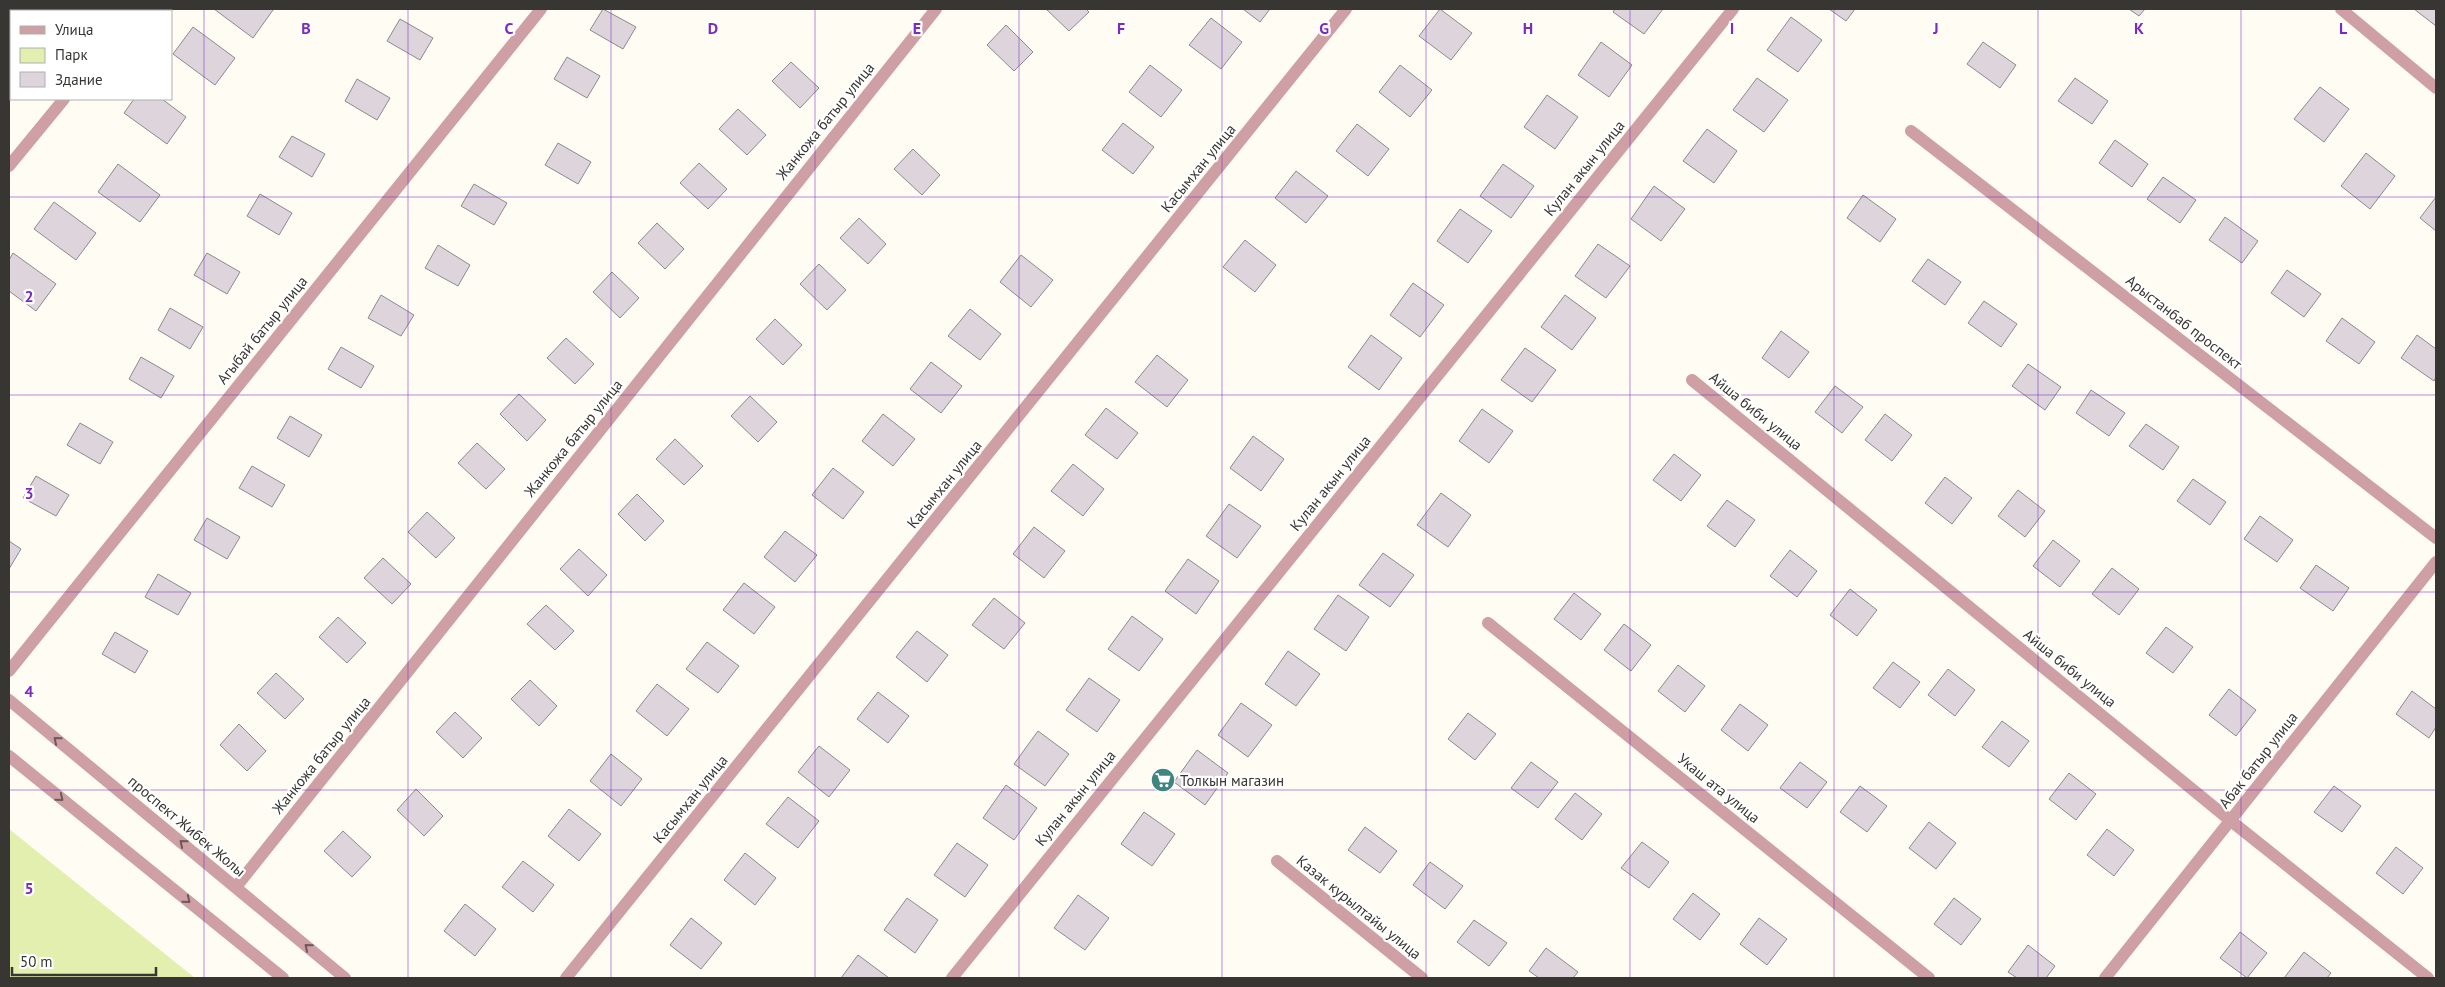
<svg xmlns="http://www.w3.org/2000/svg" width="2445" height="987" viewBox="0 0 2445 987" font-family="'PT Sans',sans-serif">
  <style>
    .green { fill: #e3efaf }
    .building { fill: #ddd5db; stroke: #8f888e }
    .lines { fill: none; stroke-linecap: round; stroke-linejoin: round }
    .minor { stroke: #ce9fa4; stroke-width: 12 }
    .tertiary { stroke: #ce9fa4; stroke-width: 12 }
    .oneway { stroke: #6c5b5a }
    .grid { fill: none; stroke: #7b2cbf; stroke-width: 1; stroke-opacity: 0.55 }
    .labels { text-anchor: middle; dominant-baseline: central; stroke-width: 4.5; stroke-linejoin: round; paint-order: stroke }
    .street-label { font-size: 15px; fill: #373632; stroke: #fff }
    .poi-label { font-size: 15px; fill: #373632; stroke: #fff; text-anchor: start }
    .grid-label { font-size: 16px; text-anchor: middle; font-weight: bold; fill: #7b2cbf; stroke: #fff; stroke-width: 4.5; stroke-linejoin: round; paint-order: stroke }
  </style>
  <rect width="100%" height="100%" fill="#fefcf3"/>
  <path class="green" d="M9,829l186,149h-186z"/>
  <path class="building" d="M9,9h17l-2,2h-13v2z
    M214,9h57l2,1 -20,28z
    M603,9l33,18 -13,22 -33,-19z
    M1046,9h40l3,3 -20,19z
    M1243,9h27l-10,13z
    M1440,9l32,24 -21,27 -32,-24z
    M1615,9h48l-19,25 -31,-22z
    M1829,9h26l-9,12z
    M2129,9h16l-6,7z
    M2414,9h22v17z
    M1791,17l31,23 -24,32 -31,-22z
    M1211,18l31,24 -21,27 -32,-24z
    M400,19l33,19 -13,22 -33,-19z
    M1006,25l27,27 -19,19 -27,-26z
    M193,27l42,31 -20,27 -42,-31z
    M1601,42l31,23 -23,32 -31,-22z
    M1983,42l33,23 -16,23 -33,-24z
    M567,57l33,19 -13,22 -33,-19z
    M9,58l2,2v9l-2,3z
    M791,62l28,26 -19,20 -28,-27z
    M1150,65l32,25 -21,27 -32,-25z
    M1400,65l32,25 -22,27 -31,-25z
    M1757,78l31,22 -24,32 -31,-22z
    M2075,78l33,23 -16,23 -34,-23z
    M357,79l33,19 -13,22 -32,-19z
    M2320,87l29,22 -25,33 -30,-23z
    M1547,95l31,22 -23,32 -31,-22z
    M134,99h28l24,18 -19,27 -43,-31z
    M738,109l28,26 -19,20 -28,-26z
    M1123,123l31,24 -21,27 -31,-24z
    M1357,124l32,25 -21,27 -32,-25z
    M1707,129l30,22 -23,32 -31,-22z
    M292,136l33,18 -13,23 -33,-20z
    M2115,140l33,24 -16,23 -33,-24z
    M558,143l33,19 -13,22 -33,-19z
    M913,149l27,26 -18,20 -28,-26z
    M2366,153l29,23 -25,33 -29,-23z
    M699,163l28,26 -19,20 -28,-26z
    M118,164l42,31 -20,27 -42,-30z
    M1503,164l31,22 -23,32 -31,-22z
    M1296,171l32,25 -22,27 -31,-25z
    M2163,177l33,23 -16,23 -33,-24z
    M474,184l33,19 -13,22 -33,-19z
    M1654,186l31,23 -24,32 -30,-22z
    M260,194l32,19 -13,22 -32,-19z
    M1863,195l33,24 -16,23 -33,-24z
    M2436,197v34l-16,-13z
    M54,202l42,31 -20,27 -42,-31z
    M1460,209l32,22 -24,32 -31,-22z
    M2225,217l33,24 -16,22 -33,-23z
    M859,218l27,26 -18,20 -28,-26z
    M657,223l27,26 -19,20 -27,-26z
    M1245,240l31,25 -21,27 -32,-25z
    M1598,244l32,22 -24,32 -31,-22z
    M438,245l32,20 -12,21 -33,-18z
    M13,253l43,31 -20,27 -27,-20v-31z
    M207,253l33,19 -13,22 -33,-19z
    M1021,255l32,25 -22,27 -31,-25z
    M1928,259l33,23 -16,23 -33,-24z
    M819,264l27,26 -19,20 -27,-26z
    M2287,270l34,24 -17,23 -33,-24z
    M612,272l27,26 -19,20 -27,-26z
    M1413,283l31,22 -24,32 -30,-22z
    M381,295l33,20 -13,21 -33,-18z
    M1565,295l31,23 -24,32 -31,-23z
    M1984,301l33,23 -16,23 -33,-24z
    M170,308l33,19 -13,22 -32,-19z
    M970,309l31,25 -21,26 -32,-24z
    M2342,318l33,24 -16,22 -33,-23z
    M775,319l27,26 -19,20 -27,-26z
    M1781,331l28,21 -20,26 -27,-20z
    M1371,335l31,23 -23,32 -31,-23z
    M2417,335l19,14v28l-2,4 -33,-23z
    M566,338l28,26 -19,20 -28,-26z
    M341,347l33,19 -13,22 -33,-19z
    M1525,348l31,22 -24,32 -31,-22z
    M1157,355l31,25 -21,27 -32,-25z
    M141,357l33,19 -13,22 -32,-19z
    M931,362l31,24 -21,27 -31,-24z
    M2028,364l33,23 -16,23 -33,-24z
    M1835,386l28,21 -21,26 -27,-21z
    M2091,390l34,23 -16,23 -33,-23z
    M519,394l27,26 -19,21 -27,-27z
    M750,396l27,26 -19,20 -27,-26z
    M1106,408l32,25 -21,26 -32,-24z
    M1482,409l31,22 -24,32 -30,-22z
    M883,414l32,25 -22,27 -31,-25z
    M1885,414l27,21 -20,26 -27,-21z
    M290,416l32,19 -13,22 -32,-19z
    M80,423l33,19 -13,22 -33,-19z
    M2146,424l33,23 -16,23 -34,-24z
    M1253,436l31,23 -23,32 -31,-23z
    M675,439l28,27 -19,19 -28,-26z
    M477,443l28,26 -19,20 -28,-26z
    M1674,454l27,21 -20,26 -28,-21z
    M1073,464l31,25 -21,27 -32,-25z
    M252,466l33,19 -13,22 -33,-19z
    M833,468l31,24 -21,27 -31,-24z
    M36,476l33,19 -13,21 -33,-18z
    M1945,477l27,21 -20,26 -27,-21z
    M2193,479l33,23 -16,23 -33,-24z
    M2018,490l27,21 -20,26 -27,-21z
    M1441,493l30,22 -23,32 -31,-22z
    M637,494l27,27 -19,20 -27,-27z
    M1727,500l28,20 -20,27 -28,-21z
    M1229,504l32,22 -24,32 -31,-22z
    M427,512l28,26 -19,20 -28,-26z
    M2260,516l33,24 -16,22 -33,-23z
    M207,518l33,19 -13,22 -33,-19z
    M1034,527l31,24 -21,27 -31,-24z
    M785,531l32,24 -22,27 -31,-25z
    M2053,540l27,21 -20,26 -27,-21z
    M9,541l12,8 -12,20z
    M579,549l28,26 -19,21 -28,-27z
    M1790,550l27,21 -20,26 -27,-21z
    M1383,553l31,22 -24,32 -31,-22z
    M383,558l28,26 -19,20 -28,-26z
    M1188,559l31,22 -23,33 -31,-23z
    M2316,565l33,23 -16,23 -33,-23z
    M2112,568l27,21 -20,26 -27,-21z
    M158,574l33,19 -13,22 -33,-18z
    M744,583l31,24 -21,27 -31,-24z
    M1850,589l27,21 -20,26 -27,-21z
    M1574,593l27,21 -20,26 -27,-21z
    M1338,595l31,22 -23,34 -32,-22z
    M994,598l31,25 -21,26 -32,-24z
    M546,605l28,26 -19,19 -28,-26z
    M1132,616l31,23 -24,32 -31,-22z
    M338,617l28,26 -19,20 -28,-26z
    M1624,624l27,21 -20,26 -27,-21z
    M2166,627l27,20 -20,26 -27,-20z
    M917,631l31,24 -21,27 -31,-25z
    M115,632l33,19 -13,22 -33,-19z
    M707,642l32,24 -21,27 -32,-24z
    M1288,651l32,23 -24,32 -31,-22z
    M1893,662l27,20 -20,26 -27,-20z
    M1678,665l27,21 -20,26 -27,-21z
    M1948,669l27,21 -20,26 -27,-21z
    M276,673l28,26 -19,20 -28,-26z
    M1089,678l31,22 -23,32 -31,-22z
    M530,680l27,26 -18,20 -28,-27z
    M657,684l32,25 -22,27 -31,-25z
    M2229,689l27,21 -20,26 -27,-21z
    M2412,691l24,18v18l-7,11 -33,-24z
    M878,692l31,24 -21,27 -31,-24z
    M1241,703l31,22 -24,32 -30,-22z
    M1740,704l28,21 -20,26 -27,-21z
    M455,712l27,26 -19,20 -27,-26z
    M1468,713l28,21 -21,26 -27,-21z
    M2002,721l27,20 -20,26 -27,-20z
    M239,724l27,27 -19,20 -27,-26z
    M1038,731l31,23 -24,32 -31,-22z
    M819,746l31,24 -21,27 -31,-25z
    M1197,750l31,23 -23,32 -31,-23z
    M611,754l31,25 -21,27 -31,-25z
    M1531,762l27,20 -20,26 -27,-20z
    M1800,762l27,20 -20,26 -27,-20z
    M2069,773l27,21 -20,26 -27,-21z
    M1006,785l31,23 -23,32 -31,-22z
    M1860,786l27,20 -20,26 -27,-20z
    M2334,786l27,20 -19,26 -28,-20z
    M416,789l27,27 -19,20 -27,-26z
    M1575,793l27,21 -20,26 -27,-21z
    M788,797l31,24 -21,27 -32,-24z
    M569,809l32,25 -22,27 -31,-25z
    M1144,812l31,22 -23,32 -31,-22z
    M1929,822l27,21 -20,26 -27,-21z
    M1365,827l32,24 -17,22 -32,-23z
    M2107,829l27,21 -20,26 -27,-21z
    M343,831l28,26 -19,20 -28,-26z
    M1642,842l27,20 -20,26 -28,-20z
    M957,843l31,22 -23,32 -31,-22z
    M2396,847l27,21 -20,26 -27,-21z
    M745,853l31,25 -21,27 -31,-25z
    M523,861l31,24 -21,27 -31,-25z
    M1430,862l33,24 -18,23 -32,-24z
    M1693,893l27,21 -20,26 -27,-21z
    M1078,895l31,23 -24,32 -31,-22z
    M907,898l31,22 -23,33 -31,-23z
    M1954,898l27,21 -20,26 -27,-21z
    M465,904l31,25 -21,27 -31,-25z
    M691,918l31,25 -21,26 -31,-24z
    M1759,918l28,21 -20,26 -27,-21z
    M1474,920l33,23 -18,23 -32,-24z
    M2240,932l27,21 -20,25 -27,-20z
    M2028,945l27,21 -9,12h-29l-9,-6z
    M1546,948l32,24 -5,6h-34l-10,-7z
    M2304,952l27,21 -4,5h-43z
    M858,955l31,23h-48z"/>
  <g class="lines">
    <path class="minor" d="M2341,9l95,79
      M136,11l2,-2
      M1911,131l525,407
      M9,166l55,-67
      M1692,380l539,441 197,157
      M1488,623l441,355
      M9,671l532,-662
      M1277,861l145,117
      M236,887l700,-878
      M566,978l780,-969
      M952,978l781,-969
      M2105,978l331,-416"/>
    <path class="tertiary" d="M9,700l336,278
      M9,756l274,222"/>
  </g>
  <defs><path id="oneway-chevron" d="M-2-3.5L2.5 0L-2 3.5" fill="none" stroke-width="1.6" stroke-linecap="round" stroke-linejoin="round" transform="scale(1.25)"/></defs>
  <g class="oneway">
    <use href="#oneway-chevron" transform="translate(57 740) rotate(-140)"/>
    <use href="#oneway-chevron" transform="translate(60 798) rotate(39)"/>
    <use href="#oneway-chevron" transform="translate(183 843) rotate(-140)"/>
    <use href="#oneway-chevron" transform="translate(187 900) rotate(39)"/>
    <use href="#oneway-chevron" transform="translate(308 947) rotate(-140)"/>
  </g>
  <path class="grid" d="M204,9v969M408,9v969M611,9v969M815,9v969M1019,9v969M1222,9v969M1426,9v969M1630,9v969M1834,9v969M2038,9v969M2241,9v969M9,197h2427M9,395h2427M9,592h2427M9,790h2427"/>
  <defs>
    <g id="supermarket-disc" transform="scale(1.25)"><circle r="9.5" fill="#408680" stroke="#fff"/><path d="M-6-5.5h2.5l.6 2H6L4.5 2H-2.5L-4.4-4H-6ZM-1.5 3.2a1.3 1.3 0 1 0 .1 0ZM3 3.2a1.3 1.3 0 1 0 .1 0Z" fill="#fff"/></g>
  </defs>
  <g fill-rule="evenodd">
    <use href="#supermarket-disc" x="1163" y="780"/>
  </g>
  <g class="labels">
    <g class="street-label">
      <text transform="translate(825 121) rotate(-51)">Жанкожа батыр улица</text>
      <text transform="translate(1198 168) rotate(-51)">Касымхан улица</text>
      <text transform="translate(1584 168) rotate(-51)">Кулан акын улица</text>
      <text transform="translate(2184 322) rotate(38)">Арыстанбаб проспект</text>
      <text transform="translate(262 330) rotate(-51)">Агыбай батыр улица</text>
      <text transform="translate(1756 411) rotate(39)">Айша биби улица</text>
      <text transform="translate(573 438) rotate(-51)">Жанкожа батыр улица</text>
      <text transform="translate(1330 483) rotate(-51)">Кулан акын улица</text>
      <text transform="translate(944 484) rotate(-51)">Касымхан улица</text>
      <text transform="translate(2070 668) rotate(39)">Айша биби улица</text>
      <text transform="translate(321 755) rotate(-51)">Жанкожа батыр улица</text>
      <text transform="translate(2258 760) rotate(-52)">Абак батыр улица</text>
      <text transform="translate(1719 788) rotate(39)">Укаш ата улица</text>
      <text transform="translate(1075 798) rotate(-51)">Кулан акын улица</text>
      <text transform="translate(690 799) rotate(-51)">Касымхан улица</text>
      <text transform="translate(187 826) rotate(40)">проспект Жибек Жолы</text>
      <text transform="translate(1359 907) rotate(39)">Казак курылтайы улица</text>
    </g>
    <g class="poi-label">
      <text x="1180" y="780">Толкын магазин</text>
    </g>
  </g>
  <g class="grid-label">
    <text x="306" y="34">B</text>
    <text x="509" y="34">C</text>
    <text x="713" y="34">D</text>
    <text x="917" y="34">E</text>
    <text x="1121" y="34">F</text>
    <text x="1324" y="34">G</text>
    <text x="1528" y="34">H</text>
    <text x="1732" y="34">I</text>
    <text x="1936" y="34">J</text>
    <text x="2139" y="34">K</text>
    <text x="2343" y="34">L</text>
    <text x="29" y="302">2</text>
    <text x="29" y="499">3</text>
    <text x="29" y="697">4</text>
    <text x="29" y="894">5</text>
  </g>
  <rect width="2445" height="987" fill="none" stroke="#373632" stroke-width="20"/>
  <rect x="10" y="10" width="162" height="90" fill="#ffffff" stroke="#afafad"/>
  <rect x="20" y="26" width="25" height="8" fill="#ce9fa4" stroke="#afafad"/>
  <text x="55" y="35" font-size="15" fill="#373632">Улица</text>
  <rect x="20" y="48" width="25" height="15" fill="#e3efaf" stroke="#afafad"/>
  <text x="55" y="60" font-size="15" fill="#373632">Парк</text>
  <rect x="20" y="72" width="25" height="15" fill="#ddd5db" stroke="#afafad"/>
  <text x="55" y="85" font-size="15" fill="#373632">Здание</text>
  <path d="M12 967v8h144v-8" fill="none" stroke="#373632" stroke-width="2.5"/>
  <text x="20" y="967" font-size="15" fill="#373632" stroke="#ffffff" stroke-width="4" paint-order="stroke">50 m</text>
</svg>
